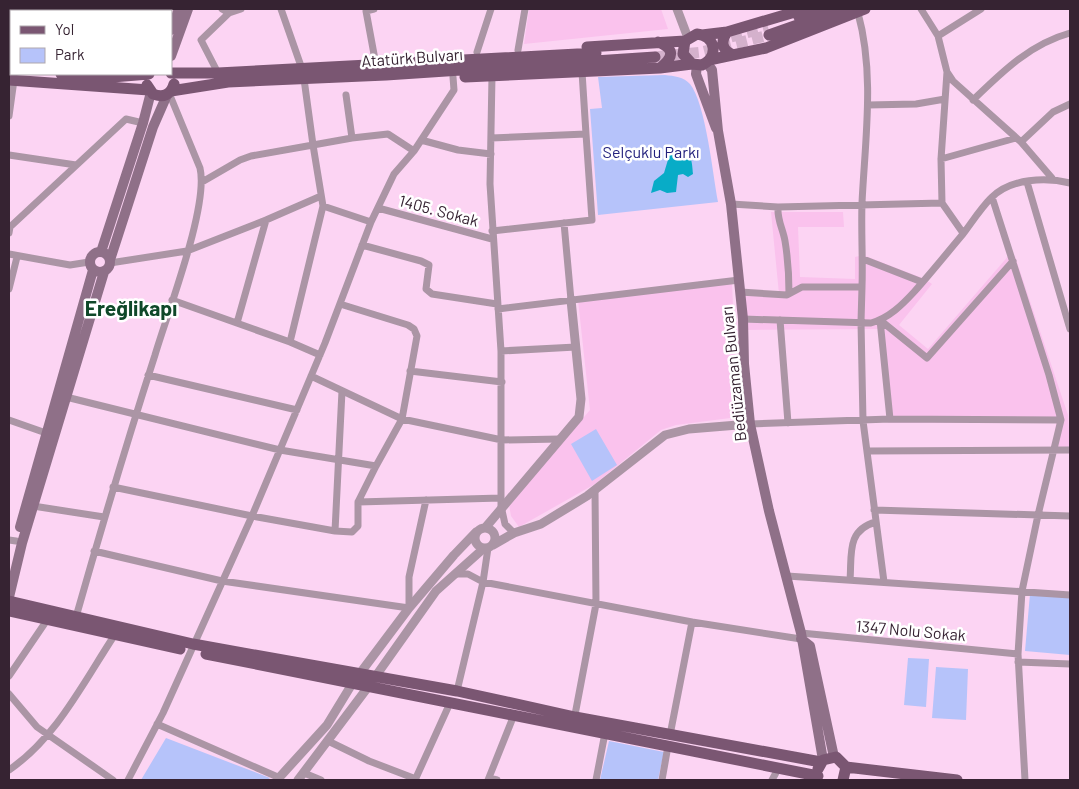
<svg xmlns="http://www.w3.org/2000/svg" width="1079" height="789" viewBox="0 0 1079 789" font-family="Barlow,sans-serif">
  <style>
    .built { fill: #fac2ed }
    .green { fill: #b6c3fa }
    .water { fill: #08acc7 }
    .lines { fill: none; stroke-linecap: round; stroke-linejoin: round }
    .primary-tunnel { stroke: #d4b1cc; stroke-width: 11; stroke-dasharray: 11 5.5; stroke-linecap: butt }
    .minor { stroke: #ab95a5; stroke-width: 7 }
    .tertiary { stroke: #ab95a5; stroke-width: 9 }
    .secondary { stroke: #8f7088; stroke-width: 10 }
    .primary { stroke: #7a5672; stroke-width: 11 }
    .labels { text-anchor: middle; dominant-baseline: central; stroke-width: 5; stroke-linejoin: round; paint-order: stroke }
    .street-label { font-size: 16px; fill: #362332; stroke: #fff }
    .park-label { font-size: 16px; fill: #22217d; stroke: #fff }
    .district-label { font-size: 21px; font-weight: bold; fill: #0f4829; stroke: #fff }
  </style>
  <rect width="100%" height="100%" fill="#fcd4f3"/>
  <path class="built" d="M529,9h132l7,20 -144,15z
    M771,212h72l1,15h-46l2,50 55,2v-22l8,-2 62,24 7,5 -33,41 29,24 82,-95 5,2 53,159 2,35 -17,1 3,-28h-168l2,-4 -10,-90 -136,1 -4,-38 39,2z
    M732,283l6,134 -62,8 -15,5 -66,54 -76,43 -8,-11 -2,-11 81,-95 -12,-110z"/>
  <path class="green" d="M665,75c9,1 19,2 25,9 16,20 23,92 28,118l-120,13 -8,-106 12,-1 -4,-31z
    M596,429l21,36 -25,16 -21,-37z
    M1030,594l40,4v57l-45,-4z
    M908,658l21,1 -3,48 -22,-2z
    M936,667l32,2 -2,51 -34,-2z
    M166,738l104,40 -3,2h-126z
    M609,741l55,11 -6,28h-58z"/>
  <path class="water" d="M678,149c14,2 14,13 15,25l-5,3 -5,-3 -5,1 -2,17 -9,1 -7,-3 -9,3 3,-12 10,-8 6,-20z"/>
  <g class="lines">
    <path class="primary-tunnel" d="M731,37l37,-10
      M655,57l47,-5 67,-17"/>
    <path class="minor" d="M11,9v13
      M90,9v2
      M222,9l7,4 12,-4
      M281,9l21,60
      M374,9l-8,2 10,54
      M921,9l17,27 9,36 6,9 68,61 31,36
      M152,11l9,-2
      M858,13c17,61 7,127 4,190 -1,28 1,56 0,84
      M938,36l43,-27
      M518,50l7,-41
      M477,52l14,-43
      M9,57l2,-2
      M947,72l-6,87 1,44 21,30
      M218,73l-17,-33 28,-27
      M492,76l-2,108 11,167v155l4,18 9,9
      M304,79l9,66 39,-7
      M346,95l6,43 36,-4 26,17
      M973,100c29,-28 57,-56 97,-67
      M868,105l48,-1 29,-5
      M9,116l5,-36
      M491,138l95,-4 -4,-62
      M421,140l37,10 33,4
      M1021,142l32,-30 17,-8
      M9,155l67,10
      M941,159l75,-21
      M202,182l38,-22 11,-4 62,-11 10,61 -33,136
      M1027,182l43,147
      M992,197l57,178 12,45 -23,95 -16,76 -4,63 7,126
      M731,204l47,3 164,-4
      M323,206l48,16
      M778,207c-1,13 5,22 7,34 3,18 4,35 4,52
      M378,208l114,31
      M564,223l7,77
      M492,231l100,-11 -6,-86
      M9,233l1,-6 116,-108 17,4
      M362,245l59,16 8,4 -3,24 6,5 65,10
      M9,254l61,11 19,-3
      M863,259l59,23
      M110,263l77,-12 79,-31
      M9,289l8,-32
      M740,292l47,3 15,-8h60l-1,35 2,99 21,161
      M172,300l118,42 30,13
      M498,309l241,-29
      M743,319l128,4c18,-5 31,-18 43,-31 17,-19 33,-39 49,-58 9,-12 18,-26 28,-36 20,-20 55,-21 79,-15
      M780,320l8,103
      M880,320l47,38 86,-97
      M880,320l10,99
      M237,323l29,-103 55,-24
      M501,351l75,-4
      M410,371l92,11
      M148,375l149,35
      M311,376l91,43 100,21 58,-1
      M62,396l218,54 96,16 26,-47 15,-83 -3,-7 -6,-4 -68,-21
      M9,420l37,13
      M750,424l140,-5 171,1
      M867,451l203,-1
      M113,487l139,29 83,15 17,1 6,-6v-24l18,-36
      M358,502l143,-4
      M33,506l71,11
      M874,510l196,6
      M335,531l7,-140
      M9,540l7,1
      M94,551l128,30 187,27v-31l17,-77
      M455,574h13l15,8 209,40 109,17
      M787,576l283,19
      M850,580c2,-25 -4,-50 26,-58
      M76,617c25,-88 51,-175 79,-262 12,-41 54,-149 45,-187l-31,-75
      M801,633l217,21
      M1018,662l52,2
      M9,676l38,-56
      M457,691l26,-109 5,-34
      M9,694l28,33 76,53
      M574,720l22,-116 -1,-114
      M157,724l123,54
      M670,735l22,-113
      M328,741l41,20 47,18
      M9,770c47,-32 74,-87 105,-134
      M304,773l17,7
      M489,778l8,2
      M128,780l35,-67 89,-197 73,-173 46,-121 23,-48 20,-23 40,-61 -1,-13
      M415,780l35,-77
      M488,780l26,-65
      M596,780l9,-47
      M662,780l6,-34
      M772,780l6,-11"/>
    <path class="tertiary" d="M677,9l11,29
      M475 538a10 10 0 1 1 20 0a10 10 0 1 1-20 0Z
      M485,528l94,-111 2,-18 -10,-99
      M493,545l21,-12 27,-9 46,-28 78,-61 24,-6 61,-5
      M277,780l50,-55 25,-41 57,-76 45,-53 22,-23
      M298,780l70,-93 68,-96 47,-42"/>
    <path class="secondary" d="M171,30l8,-21
      M171,56l17,-47
      M707,63l5,7 6,61 13,73 12,115 1,45 6,60 19,87 32,122 22,127
      M697,65l-1,9 20,54
      M90 262a10 10 0 1 1 20 0a10 10 0 1 1-20 0Z
      M101,252l42,-129 8,-31
      M110,260l43,-133 14,-32
      M20,527l73,-257
      M9,597l13,-54 82,-271
      M801,639l9,7 24,111"/>
    <path class="primary" d="M799,17l22,-8
      M727,32c-7,10 -5,18 6,23
      M702,35l25,-3 78,-23
      M769,35l74,-26
      M658,42c17,7 16,15 2,26
      M587,47l98,-6 12,-7c19,2 22,23 5,31l-10,-1 -9,-10 2,-13
      M709,60l57,-12 99,-39
      M9,68l2,1
      M171,73h47l378,-20
      M61,74l39,4 49,-4
      M465,77l195,-9 32,-4
      M9,80l140,10
      M147,85l6,9c10,4 18,1 21,-10
      M171,91l57,-9 158,-7 269,-18
      M9,601l184,43 264,47 118,26 246,45
      M9,611l171,38
      M206,654l612,122
      M846,767l111,13
      M818,769l5,-9 13,-3 10,10 -3,13"/>
  </g>
  <g class="labels">
    <g class="street-label">
      <text transform="translate(412 57) rotate(-4)">Atatürk Bulvarı</text>
      <text transform="translate(439 210) rotate(15)">1405. Sokak</text>
      <text transform="translate(733 374) rotate(-96)">Bediüzaman Bulvarı</text>
      <text transform="translate(911 630) rotate(5)">1347 Nolu Sokak</text>
    </g>
    <g class="park-label">
      <text x="651" y="151">Selçuklu Parkı</text>
    </g>
    <g class="district-label">
      <text x="131" y="307">Ereğlikapı</text>
    </g>
  </g>
  <rect width="1079" height="789" fill="none" stroke="#362332" stroke-width="20"/>
  <rect x="10" y="10" width="162" height="65" fill="#ffffff" stroke="#afa7ad"/>
  <rect x="20" y="26" width="25" height="8" fill="#7a5672" stroke="#afa7ad"/>
  <text x="55" y="35" font-size="15" fill="#362332">Yol</text>
  <rect x="20" y="48" width="25" height="15" fill="#b6c3fa" stroke="#afa7ad"/>
  <text x="55" y="60" font-size="15" fill="#362332">Park</text>
</svg>
